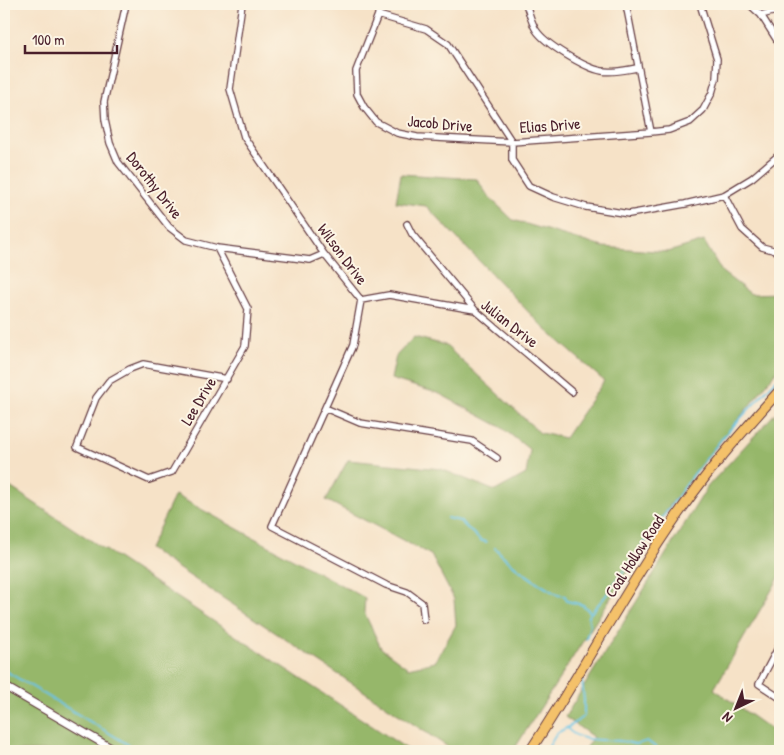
<svg xmlns="http://www.w3.org/2000/svg" width="784" height="755" viewBox="0 0 784 755" font-family="'Patrick Hand',sans-serif">
  <style>
    .forest { fill: #96b76b; stroke: #706b4b }
    .lines { fill: none; stroke-linecap: round; stroke-linejoin: round }
    .stream { stroke: #69c4e6; stroke-width: 2 }
    .minor-casing { stroke: #643c42; stroke-width: 8 }
    .tertiary-casing { stroke: #643c42; stroke-width: 9 }
    .primary-casing { stroke: #643c42; stroke-width: 11 }
    .minor { stroke: #fff; stroke-width: 5.5 }
    .tertiary { stroke: #fff; stroke-width: 7 }
    .primary { stroke: #f4c16a; stroke-width: 9 }
    .labels { text-anchor: middle; dominant-baseline: central; stroke-width: 4; stroke-linejoin: round; paint-order: stroke }
    .street-label { font-size: 16px; fill: #4a1f2b; stroke: #fcf5e5 }
  </style>
  <rect width="100%" height="100%" fill="#fcf5e5"/>
  <filter id="ink" filterUnits="userSpaceOnUse"><feTurbulence type="fractalNoise" baseFrequency=".02" numOctaves="2"/><feDisplacementMap in="SourceGraphic" scale="10" xChannelSelector="R" yChannelSelector="G"/><feConvolveMatrix kernelMatrix="1 2 1 2 8 2 1 2 1" color-interpolation-filters="sRGB"/></filter>
  <filter id="wash" filterUnits="userSpaceOnUse"><feTurbulence type="fractalNoise" baseFrequency=".0096" numOctaves="4" result="noise"/><feDisplacementMap in="SourceGraphic" scale="20" xChannelSelector="R" yChannelSelector="G"/><feGaussianBlur stdDeviation="1.12" result="paint"/><feColorMatrix in="noise" values="0 0 0 0 0 0 0 0 0 0 0 0 0 0 0 0 0 1.4 0 .05"/><feComposite in="paint" operator="in"/></filter>
  <g filter="url(#wash)">
    <rect width="100%" height="100%" fill="#f6e2c7"/>
    <path class="forest" d="M401,174l76,5 11,17 25,24 90,27 65,5 36,-11 18,31 29,22 29,-1v74l-110,138 -157,246h-59l-305,-202 26,-54 190,103 -1,14 17,36 27,20 27,-6 21,-37 -2,-26 -23,-44 -105,-55 22,-40 93,9 54,22 31,-17 4,-24 -29,-23 -61,-33 -49,-15 5,-23 18,-19 31,8 95,88 25,5 39,-57 -61,-54 -117,-121 -30,-4z
      M780,408v168l-66,113 66,47v15h-197l10,-14 -28,-20 143,-231z
      M4,483l406,268h-406z"/>
    <g class="lines">
      <path class="stream" d="M447,518l13,3 20,19 6,2
        M657,525l37,-51 30,-38 52,-56
        M495,548c18,19 40,34 63,47l7,1 2,5 16,4 7,7
        M586,639l4,-14 -2,-9 16,-18 46,-63
        M4,670l135,81
        M567,728c12,15 36,11 53,13 5,0 11,3 16,3 3,0 8,-2 11,-3l14,10
        M546,751l11,-18 15,-8 12,-9v-16l-2,-19"/>
    </g>
  </g>
  <g filter="url(#ink)">
    <g class="lines">
      <g class="minor-casing">
        <path id="minor" d="M126,4l-22,98 1,18 5,23 8,19 51,65 17,13 31,8 93,12 14,-6
          M242,4l-12,85 14,48 80,117 37,46 -8,45 -81,181 114,59 21,7 15,11 2,17
          M379,4l-1,11 -22,56 1,23 7,13 12,15 21,11 20,4 95,5 139,-10 18,-2 21,-8 13,-12 9,-17 4,-14 1,-20 -17,-55
          M526,4c3,8 5,18 10,26 9,14 49,38 66,41 12,2 23,-1 35,-3
          M626,4l25,128
          M749,4l12,11 19,30
          M378,15l48,14 22,15 64,98
          M761,15l19,-5
          M512,142v18l17,26 24,11 33,10 43,7 56,-10 39,-9 28,-17 28,-24
          M724,195l18,34 20,18 18,5
          M407,224l5,10 63,76
          M217,248l31,61 -3,37 -73,126 -23,8 -72,-33 19,-49 13,-17 21,-12 13,-5 84,15
          M361,300l28,-5 86,15 97,82
          M325,408l35,15 112,18 25,17
          M780,644l-21,40 21,14"/>
      </g>
      <g class="tertiary-casing">
        <path id="tertiary" d="M4,686l112,65"/>
      </g>
      <g class="primary-casing">
        <path id="primary" d="M530,751c60,-90 109,-189 176,-275 23,-30 49,-58 74,-86"/>
      </g>
      <use href="#minor" class="minor"/>
      <use href="#tertiary" class="tertiary"/>
      <use href="#primary" class="primary"/>
    </g>
  </g>
  <g class="labels">
    <g class="street-label">
      <text transform="translate(440 123) rotate(5)">Jacob Drive</text>
      <text transform="translate(550 125) rotate(-4)">Elias Drive</text>
      <text transform="translate(155 185) rotate(52)">Dorothy Drive</text>
      <text transform="translate(343 254) rotate(53)">Wilson Drive</text>
      <text transform="translate(510 323) rotate(38)">Julian Drive</text>
      <text transform="translate(198 401) rotate(-59)">Lee Drive</text>
      <text transform="translate(634 556) rotate(-57)">Coal Hollow Road</text>
    </g>
  </g>
  <rect width="784" height="755" fill="none" stroke="#fcf5e5" stroke-width="20"/>
  <g transform="translate(736 708) rotate(223)" stroke="#fcf5e5" stroke-width="4" paint-order="stroke">
  <path d="M0-4L9 19L0 12L-9 19Z" fill="#4a1f2b"/>
  <text y="-8" font-size="14" font-weight="bold" text-anchor="middle" fill="#4a1f2b">N</text>
  </g>
  <path d="M25 45v8h92v-8" fill="none" stroke="#4a1f2b" stroke-width="2.5"/>
  <text x="32" y="45" font-size="15" fill="#4a1f2b" stroke="#fcf5e5" stroke-width="4" paint-order="stroke">100 m</text>
</svg>
